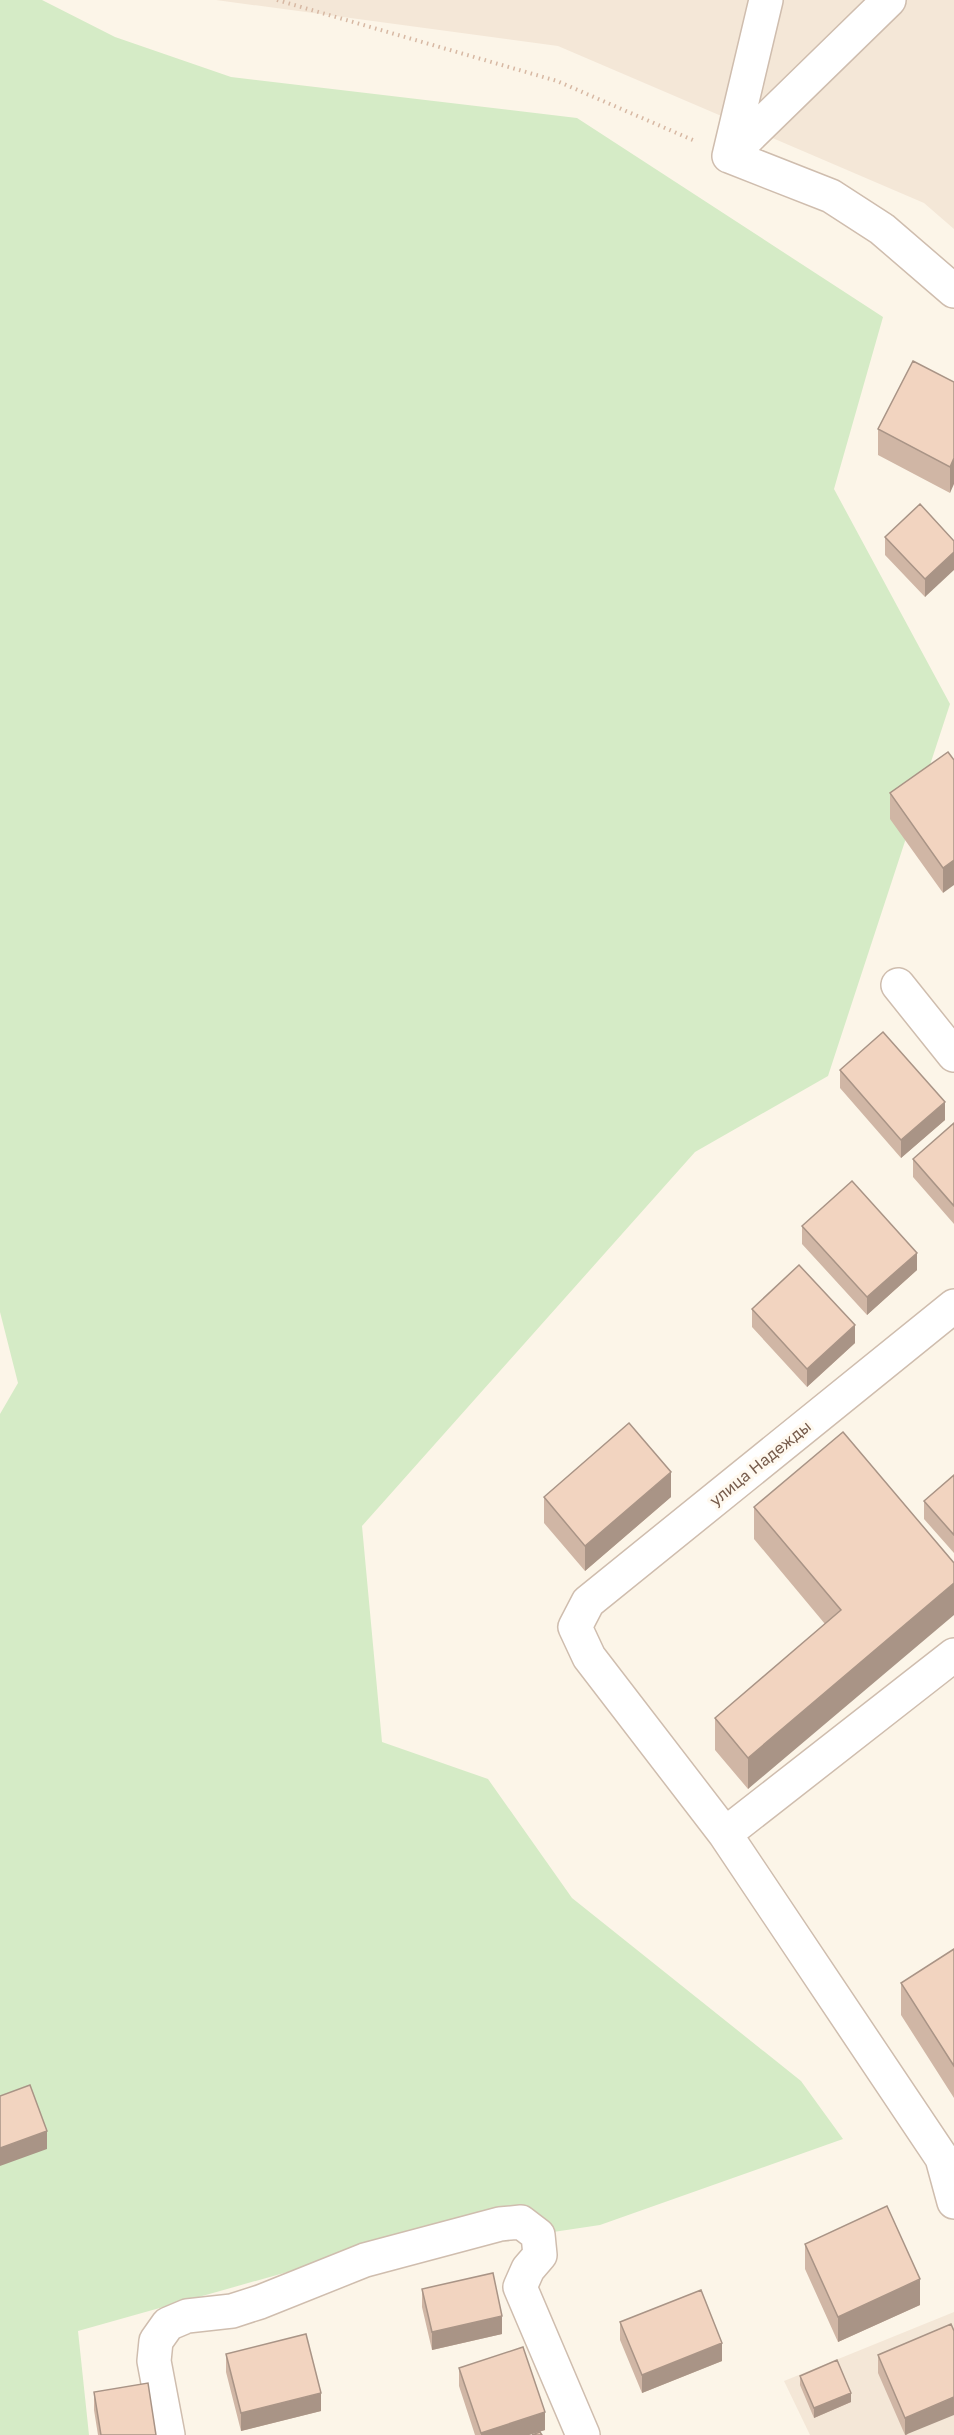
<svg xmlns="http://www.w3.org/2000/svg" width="954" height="2435" viewBox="0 0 954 2435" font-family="'Golos Text',sans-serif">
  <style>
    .residential { fill: #f4e7d7 }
    .green { fill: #d5ebc6 }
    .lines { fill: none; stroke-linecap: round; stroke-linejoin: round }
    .minor-casing { stroke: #cfbdae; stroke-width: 36 }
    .path { stroke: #d7b8a3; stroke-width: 4; stroke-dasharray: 1.5 4.5; stroke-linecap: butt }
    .minor { stroke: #fff; stroke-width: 33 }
    .wall { fill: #d0b6a5 }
    .shaded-wall { fill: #a99486 }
    .building { fill: #f2d4c0; stroke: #a99486; stroke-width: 1.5 }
    .labels { text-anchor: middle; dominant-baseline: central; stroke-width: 6; stroke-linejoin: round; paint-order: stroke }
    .street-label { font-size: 16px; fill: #775c4c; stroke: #fff9ef }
  </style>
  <rect width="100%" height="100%" fill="#fcf5e8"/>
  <path class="residential" d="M216,0h738v229l-30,-26 -366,-157z
    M954,2312v123h-144l-26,-54z"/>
  <path class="green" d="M0,0h42l73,37 116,40 346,41 306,199 -49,172 116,215 -122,372 -133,76 -333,374 20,216 106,37 84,119 229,183 42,58 -243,86 -309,46 -213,60 11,104h-89v-1021l18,-31 -18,-71z"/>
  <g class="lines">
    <g class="minor-casing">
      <path id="minor" d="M729,156l102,40 51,33 72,62
        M729,156l160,-156
        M729,156l37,-156
        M898,985l56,70
        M954,1306l-366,296 -13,25 14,30 136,177 217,324 12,44
        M725,1834l229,-179
        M168,2435l-14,-74 2,-20 12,-17 19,-8 45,-5 28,-9 105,-42 135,-36 21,-2 17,13 2,20 -12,14 -8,18 63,148"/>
    </g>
    <path class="path" d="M277,0l280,81 138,60"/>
    <use href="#minor" class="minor"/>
  </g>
  <path class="wall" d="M954,382l-4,111 -72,-38v-26z
    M885,537l69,4 -29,56 -40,-42z
    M948,752l-5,141 -53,-74v-26z
    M840,1070l105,50 -44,38 -61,-70z
    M954,1123v101l-41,-47v-18z
    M802,1226l115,44 -50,45 -65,-71z
    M752,1309l103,34 -48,44 -55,-60z
    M954,1475v78l-30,-34v-18z
    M544,1497h127l-86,74 -41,-48z
    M754,1507l200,56 -206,226 -33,-39v-32l110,-94 -71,-85z
    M954,1949v149l-53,-83v-32z
    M805,2244l115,61 -82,37 -33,-73z
    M422,2289l80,45 -70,16 -10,-43z
    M620,2322l102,39 -80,32 -22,-53z
    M954,2331l-47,104h-2l-27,-62v-18z
    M226,2354l95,57 -80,20 -15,-59z
    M459,2368l86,62 -16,5h-54l-16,-49z
    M800,2376l51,26 -37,16 -14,-33z
    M94,2392l62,43h-58l-4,-25z"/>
  <path class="shaded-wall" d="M954,458v26l-4,9v-26z
    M954,552v18l-29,27v-18z
    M954,860v25l-11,8v-25z
    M945,1102v18l-44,38v-18z
    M917,1253v17l-50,45v-18z
    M855,1325v18l-48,44v-18z
    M671,1472v25l-86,74v-25z
    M954,1583v32l-206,174v-31z
    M47,2131v18l-47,17v-18z
    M920,2279v26l-82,37v-25z
    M502,2316v18l-70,16v-18z
    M722,2343v18l-80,32v-18z
    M321,2393v18l-80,20v-18z
    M851,2393v9l-37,16v-10z
    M954,2397v18l-49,20v-17z
    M545,2412v18l-16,5h-48v-2z"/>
  <path class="building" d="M913,361l41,21v76l-4,9 -72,-38z
    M920,504l34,37v11l-29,27 -40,-42z
    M948,752l6,8v100l-11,8 -53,-75z
    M883,1032l62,70 -44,38 -61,-70z
    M954,1123v83l-41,-47z
    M852,1181l65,72 -50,44 -65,-71z
    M799,1265l56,60 -48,44 -55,-60z
    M629,1423l42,49 -86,74 -41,-49z
    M843,1432l111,131v20l-206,175 -33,-40 126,-108 -87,-103z
    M954,1475v60l-30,-34z
    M954,1949v117l-53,-83z
    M30,2085l17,46 -47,17v-52z
    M887,2206l33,73 -82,38 -33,-73z
    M493,2273l9,43 -70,16 -10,-43z
    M701,2290l21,53 -80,32 -22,-53z
    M951,2324l3,7v66l-49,21 -27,-63z
    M306,2334l15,59 -80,20 -15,-59z
    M523,2347l22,65 -64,21 -22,-65z
    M837,2360l14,33 -37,15 -14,-32z
    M148,2383l8,52h-55l-7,-43z
    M540,2432l2,3h-10z"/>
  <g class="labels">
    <g class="street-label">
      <text transform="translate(760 1463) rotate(-39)">улица Надежды</text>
    </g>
  </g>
</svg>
